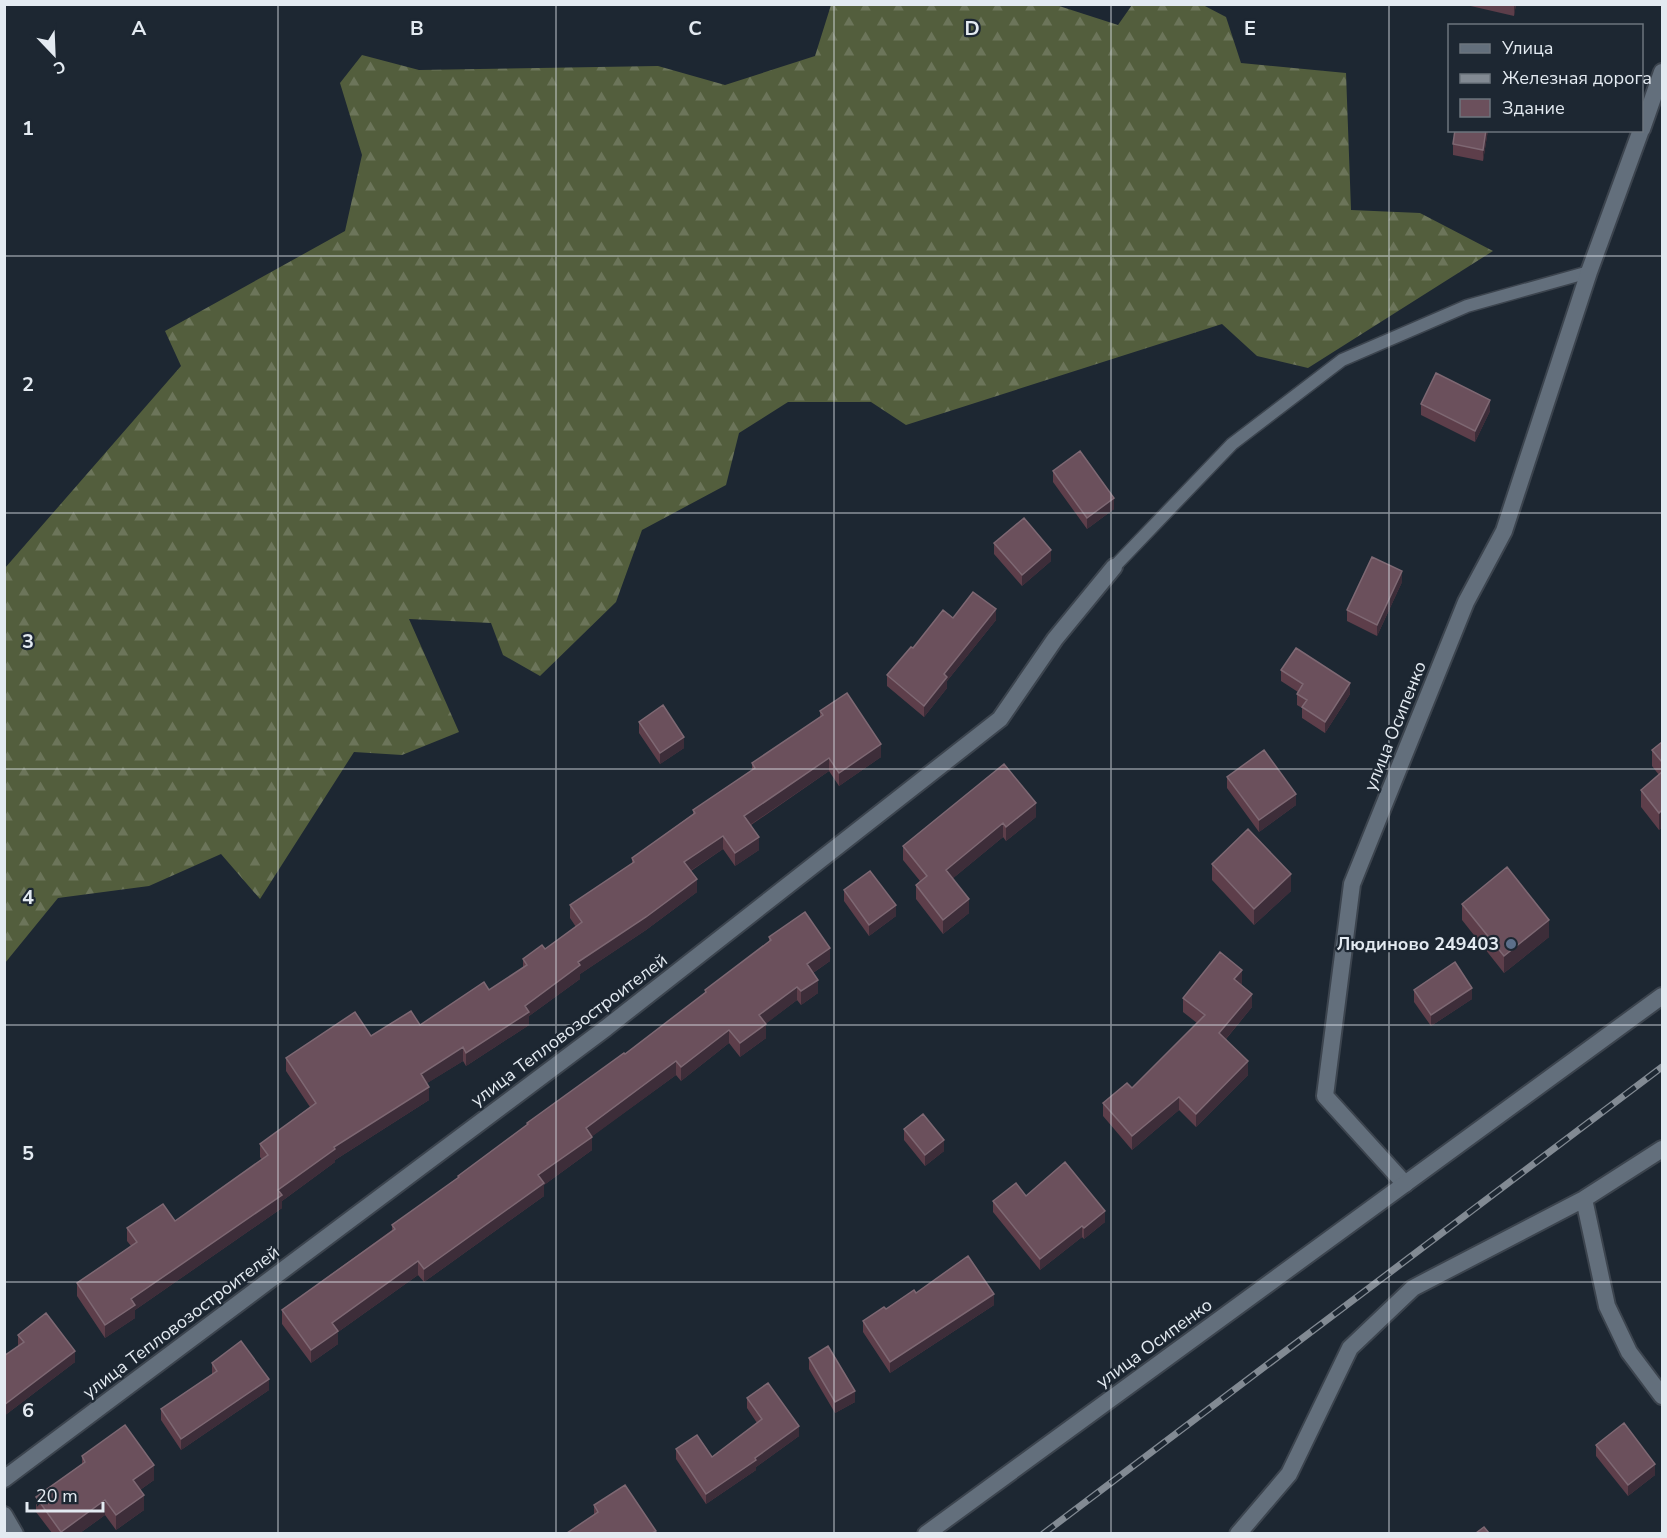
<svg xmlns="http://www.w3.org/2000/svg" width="1667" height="1538" viewBox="0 0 1667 1538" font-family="'Nunito Sans',sans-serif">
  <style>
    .forest { fill: url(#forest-firs) }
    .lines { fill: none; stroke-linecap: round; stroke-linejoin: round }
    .service-casing { stroke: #3c444e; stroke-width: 15 }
    .minor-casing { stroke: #3c444e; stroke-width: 20 }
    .tertiary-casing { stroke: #3c444e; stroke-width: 20 }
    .service { stroke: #636f7c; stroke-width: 12 }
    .minor { stroke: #636f7c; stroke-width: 16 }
    .tertiary { stroke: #636f7c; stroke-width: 16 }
    .rail-casing { stroke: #828a93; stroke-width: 7 }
    .rail { stroke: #1d2732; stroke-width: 4.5; stroke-dasharray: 14; stroke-linecap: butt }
    .wall { fill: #5d3e4a }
    .shaded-wall { fill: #3d2d39 }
    .building { fill: #6b505c; stroke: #7e6873; stroke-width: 1.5 }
    .grid { fill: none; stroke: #e3eaf1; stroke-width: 1.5; stroke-opacity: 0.55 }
    .service-dot { fill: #5c6f8a; stroke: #1d2732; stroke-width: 2 }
    .labels { text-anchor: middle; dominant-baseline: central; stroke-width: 4.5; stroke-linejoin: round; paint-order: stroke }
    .street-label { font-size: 18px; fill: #e3eaf1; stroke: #1d2732 }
    .poi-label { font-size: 18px; font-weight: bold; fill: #e3eaf1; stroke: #1d2732; text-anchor: end }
    .grid-label { font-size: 20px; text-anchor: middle; font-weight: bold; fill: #e3eaf1; stroke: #1d2732; stroke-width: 4.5; stroke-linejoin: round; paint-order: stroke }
  </style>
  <defs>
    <pattern id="forest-firs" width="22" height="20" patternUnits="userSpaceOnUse" patternTransform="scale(1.5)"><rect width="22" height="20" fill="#535e3d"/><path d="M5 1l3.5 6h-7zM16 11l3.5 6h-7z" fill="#6c755a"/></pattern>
  </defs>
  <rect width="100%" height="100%" fill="#1d2732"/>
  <path class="forest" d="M861,5h195l62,20 14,-20h71l23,12 15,46 105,10 5,137 69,3 73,38 -185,117 -51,-12 -35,-32 -316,101 -35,-23h-83l-49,31 -13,52 -84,45 -26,72 -76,74 -37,-21 -12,-32 -82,-4 50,113 -57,23 -48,-3 -94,147 -39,-45 -72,32 -91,12 -53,65v-395l176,-202 -16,-35 180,-100 17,-76 -22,-72 22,-28 57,15 239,-4 67,19 90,-29 16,-51z"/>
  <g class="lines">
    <g class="service-casing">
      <path id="service" d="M1114,567l118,-123 110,-84 125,-54 122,-34"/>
    </g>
    <g class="minor-casing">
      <path id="minor" d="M1642,129l20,-57
        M1405,1184l-80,-88 27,-212 114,-282 38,-71 85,-259 52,-142
        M1584,1199l23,107 22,46 33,44
        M4,1479l602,-451 394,-309 55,-80 59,-72
        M4,1515l11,19
        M1238,1534l51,-60 61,-126 63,-60 171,-89 78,-50"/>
    </g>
    <g class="tertiary-casing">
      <path id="tertiary" d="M926,1534l736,-538"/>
    </g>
    <use href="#service" class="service"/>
    <use href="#minor" class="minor"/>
    <use href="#tertiary" class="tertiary"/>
    <g class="rail-casing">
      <path id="rail" d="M1043,1534l619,-467"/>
    </g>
    <use href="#rail" class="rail"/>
  </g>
  <path class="wall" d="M1462,4h54l-2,12z
    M1488,130l-5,31 -30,-6v-11z
    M1421,404l69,7 -15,31 -54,-27z
    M1053,471l61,38 -27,20 -34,-47z
    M994,543l57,18 -29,25 -28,-32z
    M1402,582l-25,54 -30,-15v-11z
    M953,618l43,2 -49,61v7l-23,29 -37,-31v-11l26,-27z
    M1281,670l69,24 -25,39 -23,-15v-10l-5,-3v-11l1,-2 -17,-11z
    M820,711l61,46 -42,29 -10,-15 -78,54 8,25 -24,16 -12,-17 -32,22 6,21 -51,38 -66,44v5l-51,37v9l-63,41 -3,-5 -36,22 2,17 -94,60v2l-53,39v7l-147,102v8l-30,20 -28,-42v-13l54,-37 -4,-5v-13l48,-7 87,-61 -2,-3v-13l50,-37 -24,-36v-13l134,-33 69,-35 34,-22v-9l22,-10 31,-22 -6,-9v-13l62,-41v-6l61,-44v-4l59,-40v-7l68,-46z
    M639,722l45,26 -24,16 -21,-31z
    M1662,742v85l-3,3 -18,-23v-17l18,-15 -7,-9v-16z
    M1227,777l69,28 -37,27 -32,-44z
    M1036,817l-30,24 -3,-4 -51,42 17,34 -26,21 -27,-35v-14l4,-4 -17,-21v-14z
    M1212,864l79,27 -37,34 -42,-45z
    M844,890l52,26 -27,20 -25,-35z
    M1462,904l87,33 -45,36 -42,-53z
    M769,937l61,24 -17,12 5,20 -17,12 -4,-5 -32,24 1,14 -26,19 -11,-14 -48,38 -5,-6 -84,61v14l-48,35v11l-120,86 -6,-7 -80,57v12l-27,19 -29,-39v-14l110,-80v-5l66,-47v-2l69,-51v-2l98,-69 80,-61v-3l64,-48z
    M1242,983l-1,2 11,22 -26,32 22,36 -52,52 -17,-17 -47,40 -29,-34v-13l29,-15 65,-65 -14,-11v-14z
    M1414,990l58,9 -41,27 -17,-24z
    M904,1129l40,22 -19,15 -21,-26z
    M1026,1196l79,26 -21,17 -2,-2 -42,33 -47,-58v-11z
    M916,1293l78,12 -104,68 -27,-41v-11z
    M18,1335l57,27 -71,54v-60l14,-10z
    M809,1358l46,44 -20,11 -26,-44z
    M212,1363l57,27 -88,60 -20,-30v-11l51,-34z
    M747,1398l52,38 -43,31v3l-50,34 -30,-45v-10l36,8 45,-34 -10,-15z
    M1596,1445l59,30 -27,21 -32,-40z
    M82,1456l72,24 -14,10 4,20 -28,20 -11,-15 -25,18h-28l-16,-21v-15l46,-33z
    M594,1505l62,28 -62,-18z"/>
  <path class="shaded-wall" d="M1516,4l-2,12v-11z
    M1486,130h2l-5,31v-11z
    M1490,400v11l-15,31v-11z
    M1114,498v11l-27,20v-11z
    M1051,550v11l-29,25v-11z
    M1402,571v11l-25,54v-11z
    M996,609v11l-49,61v7l-23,29v-11l20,-32z
    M1350,683v11l-25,39v-11z
    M684,737v11l-24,16v-11z
    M881,744v13l-42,29v-13z
    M829,758v13l-85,58v-13z
    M1296,794v11l-37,27v-12z
    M1036,803v14l-30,24v-14z
    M1662,810v17l-3,3v-17z
    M1003,823v14l-57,47v-14z
    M723,836v13l-39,26v-13z
    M759,837v13l-24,16v-13z
    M1291,874v17l-37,34v-16z
    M697,879v13l-51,38 -66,44v5l-51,37v9l-63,41v-13l112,-91z
    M969,899v14l-26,21v-14z
    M896,905v11l-27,20v-11z
    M1549,920v17l-45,36v-17z
    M830,948v13l-23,16v-13z
    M1242,970v13l-8,10v-14z
    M818,980v13l-17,12v-14z
    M797,987v13l-38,29v-14z
    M1472,988v11l-41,27v-11z
    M1252,994v13l-33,40v-14z
    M766,1024v14l-26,19v-14z
    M729,1030v13l-48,38v-14z
    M463,1047v14l-42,26v-13z
    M676,1061v14l-90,66v-13z
    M1248,1061v14l-52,52v-13z
    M429,1087v13l-94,60v2l-53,39v7l-147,102v8l-30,20v-13l26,-26 203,-152z
    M1179,1097v13l-47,40v-14z
    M592,1137v13l-48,35v11l-120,86v-13l114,-94z
    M944,1140v11l-19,15v-11z
    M1105,1211v11l-21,17v-11z
    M1082,1226v11l-42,33v-11z
    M418,1261v14l-80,57v12l-27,19v-13l21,-27z
    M994,1294v11l-104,68v-11z
    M75,1351v11l-71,54v-11z
    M269,1379v11l-88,60v-11z
    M855,1391v11l-20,11v-11z
    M799,1426v10l-43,31v3l-50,34v-10z
    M1655,1464v11l-27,21v-11z
    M154,1465v15l-21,15v-15z
    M144,1495v15l-28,20v-15z
    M105,1500v15l-25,18h-19v-1z"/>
  <path class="building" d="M1455,130h31l-3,20 -30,-6z
    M1436,373l54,27 -15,31 -54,-27z
    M1080,451l34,47 -27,20 -34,-47z
    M1024,518l27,32 -29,25 -28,-32z
    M1372,557l30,14 -25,54 -30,-15z
    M973,592l23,17 -52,65 3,3 -23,29 -37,-31 24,-28 2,1 30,-38 10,8z
    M1296,648l54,35 -25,39 -23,-15 5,-7 -10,-6 6,-10 -22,-14z
    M847,693l34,51 -42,29 -10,-15 -85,58 15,21 -24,16 -12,-17 -39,26 13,17 -51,38 -68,45 2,3 -55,41 4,6 -63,41 -3,-6 -42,27 8,13 -95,60 1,2 -57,41 4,5 -151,104 4,6 -30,20 -28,-42 60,-41 -10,-14 36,-24 12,17 93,-66 -8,-11 56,-41 -30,-45 69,-46 16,24 40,-25 9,14 64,-43 5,8 38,-25 -4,-6 19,-14 3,4 37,-27 -12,-17 64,-43 -2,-4 63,-45 -2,-3 62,-42 -3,-5 71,-48 -3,-4z
    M663,705l21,32 -24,16 -21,-31z
    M1662,742v20l-10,-12z
    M1264,750l32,44 -37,26 -32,-43z
    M1004,764l32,39 -30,24 -3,-4 -57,47 23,29 -26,21 -27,-35 11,-9 -24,-30z
    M1662,772v38l-3,3 -18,-23z
    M1248,829l43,45 -37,35 -42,-45z
    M1507,867l42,53 -45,36 -42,-52z
    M870,871l26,34 -27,20 -25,-35z
    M805,912l25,36 -23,16 11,16 -17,11 -4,-4 -38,28 7,9 -26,19 -11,-13 -48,37 -5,-6 -90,67 6,9 -54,38 6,8 -120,86 -6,-8 -86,62 6,8 -27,19 -29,-40 113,-81 -3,-4 67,-48 -1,-1 70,-52 -1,-1 97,-70 1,1 81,-62 -1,-2 66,-50 -2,-3z
    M1220,952l22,18 -8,9 18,15 -33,39 29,28 -52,53 -17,-17 -47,39 -29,-33 24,-20 5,5 73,-73 -22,-17z
    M1455,962l17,26 -41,27 -17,-25z
    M923,1114l21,26 -19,15 -21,-26z
    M1065,1162l40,49 -21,17 -2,-2 -42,33 -47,-58 23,-18 10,13z
    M968,1256l26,38 -104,68 -27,-41 21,-14 2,2 28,-19 2,3z
    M46,1313l29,38 -71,54v-49l20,-14 -6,-7z
    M241,1341l28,38 -88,60 -20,-30 56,-38 -5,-8z
    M828,1346l27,45 -20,11 -26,-44z
    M768,1383l31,43 -44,32 1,2 -50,34 -30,-45 21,-14 15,22 50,-38 -15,-21z
    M1624,1423l31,41 -27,21 -32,-40z
    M125,1425l29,40 -21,15 11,15 -28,20 -11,-15 -44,32 -25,-35 49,-35 -3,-6z
    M625,1485l31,46 -4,2h-85l31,-21 -4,-7z
    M1484,1527l5,6h-13z"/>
  <path class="grid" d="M278,4v1530M556,4v1530M834,4v1530M1111,4v1530M1389,4v1530M4,256h1658M4,513h1658M4,769h1658M4,1025h1658M4,1282h1658"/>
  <circle class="service-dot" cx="1511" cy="944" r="6"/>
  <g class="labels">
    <g class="street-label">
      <text transform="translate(1395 726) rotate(-68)">улица Осипенко</text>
      <text transform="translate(569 1030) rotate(-37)">улица Тепловозостроителей</text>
      <text transform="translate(181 1322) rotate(-37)">улица Тепловозостроителей</text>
      <text transform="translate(1154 1343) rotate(-36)">улица Осипенко</text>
    </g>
    <g class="poi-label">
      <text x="1499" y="944">Людиново 249403</text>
    </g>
  </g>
  <g class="grid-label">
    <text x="139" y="35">A</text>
    <text x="417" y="35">B</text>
    <text x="695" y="35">C</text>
    <text x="972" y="35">D</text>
    <text x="1250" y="35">E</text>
    <text x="28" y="135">1</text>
    <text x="28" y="391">2</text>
    <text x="28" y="648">3</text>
    <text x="28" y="904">4</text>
    <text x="28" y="1160">5</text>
    <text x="28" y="1417">6</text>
  </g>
  <rect width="1667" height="1538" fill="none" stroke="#e3eaf1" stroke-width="12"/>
  <rect x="1448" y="24" width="195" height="108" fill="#1d2732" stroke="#6c757e" stroke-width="1.5"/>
  <rect x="1460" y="44" width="30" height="9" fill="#636f7c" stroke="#6c757e" stroke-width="1.5"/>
  <text x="1502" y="54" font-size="18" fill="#e3eaf1">Улица</text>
  <rect x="1460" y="74" width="30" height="9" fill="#828a93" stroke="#6c757e" stroke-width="1.5"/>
  <text x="1502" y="84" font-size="18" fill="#e3eaf1">Железная дорога</text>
  <rect x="1460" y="99" width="30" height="18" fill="#6b505c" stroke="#6c757e" stroke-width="1.5"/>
  <text x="1502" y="114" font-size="18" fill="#e3eaf1">Здание</text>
  <g transform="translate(54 54) rotate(157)" stroke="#1d2732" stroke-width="4.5" paint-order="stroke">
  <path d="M0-4.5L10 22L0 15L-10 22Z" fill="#e3eaf1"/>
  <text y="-9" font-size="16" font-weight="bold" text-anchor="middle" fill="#e3eaf1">С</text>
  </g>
  <path d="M27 1502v9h76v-9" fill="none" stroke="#e3eaf1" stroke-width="3"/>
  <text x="36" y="1502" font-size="18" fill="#e3eaf1" stroke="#1d2732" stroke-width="4.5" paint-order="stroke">20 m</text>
</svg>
